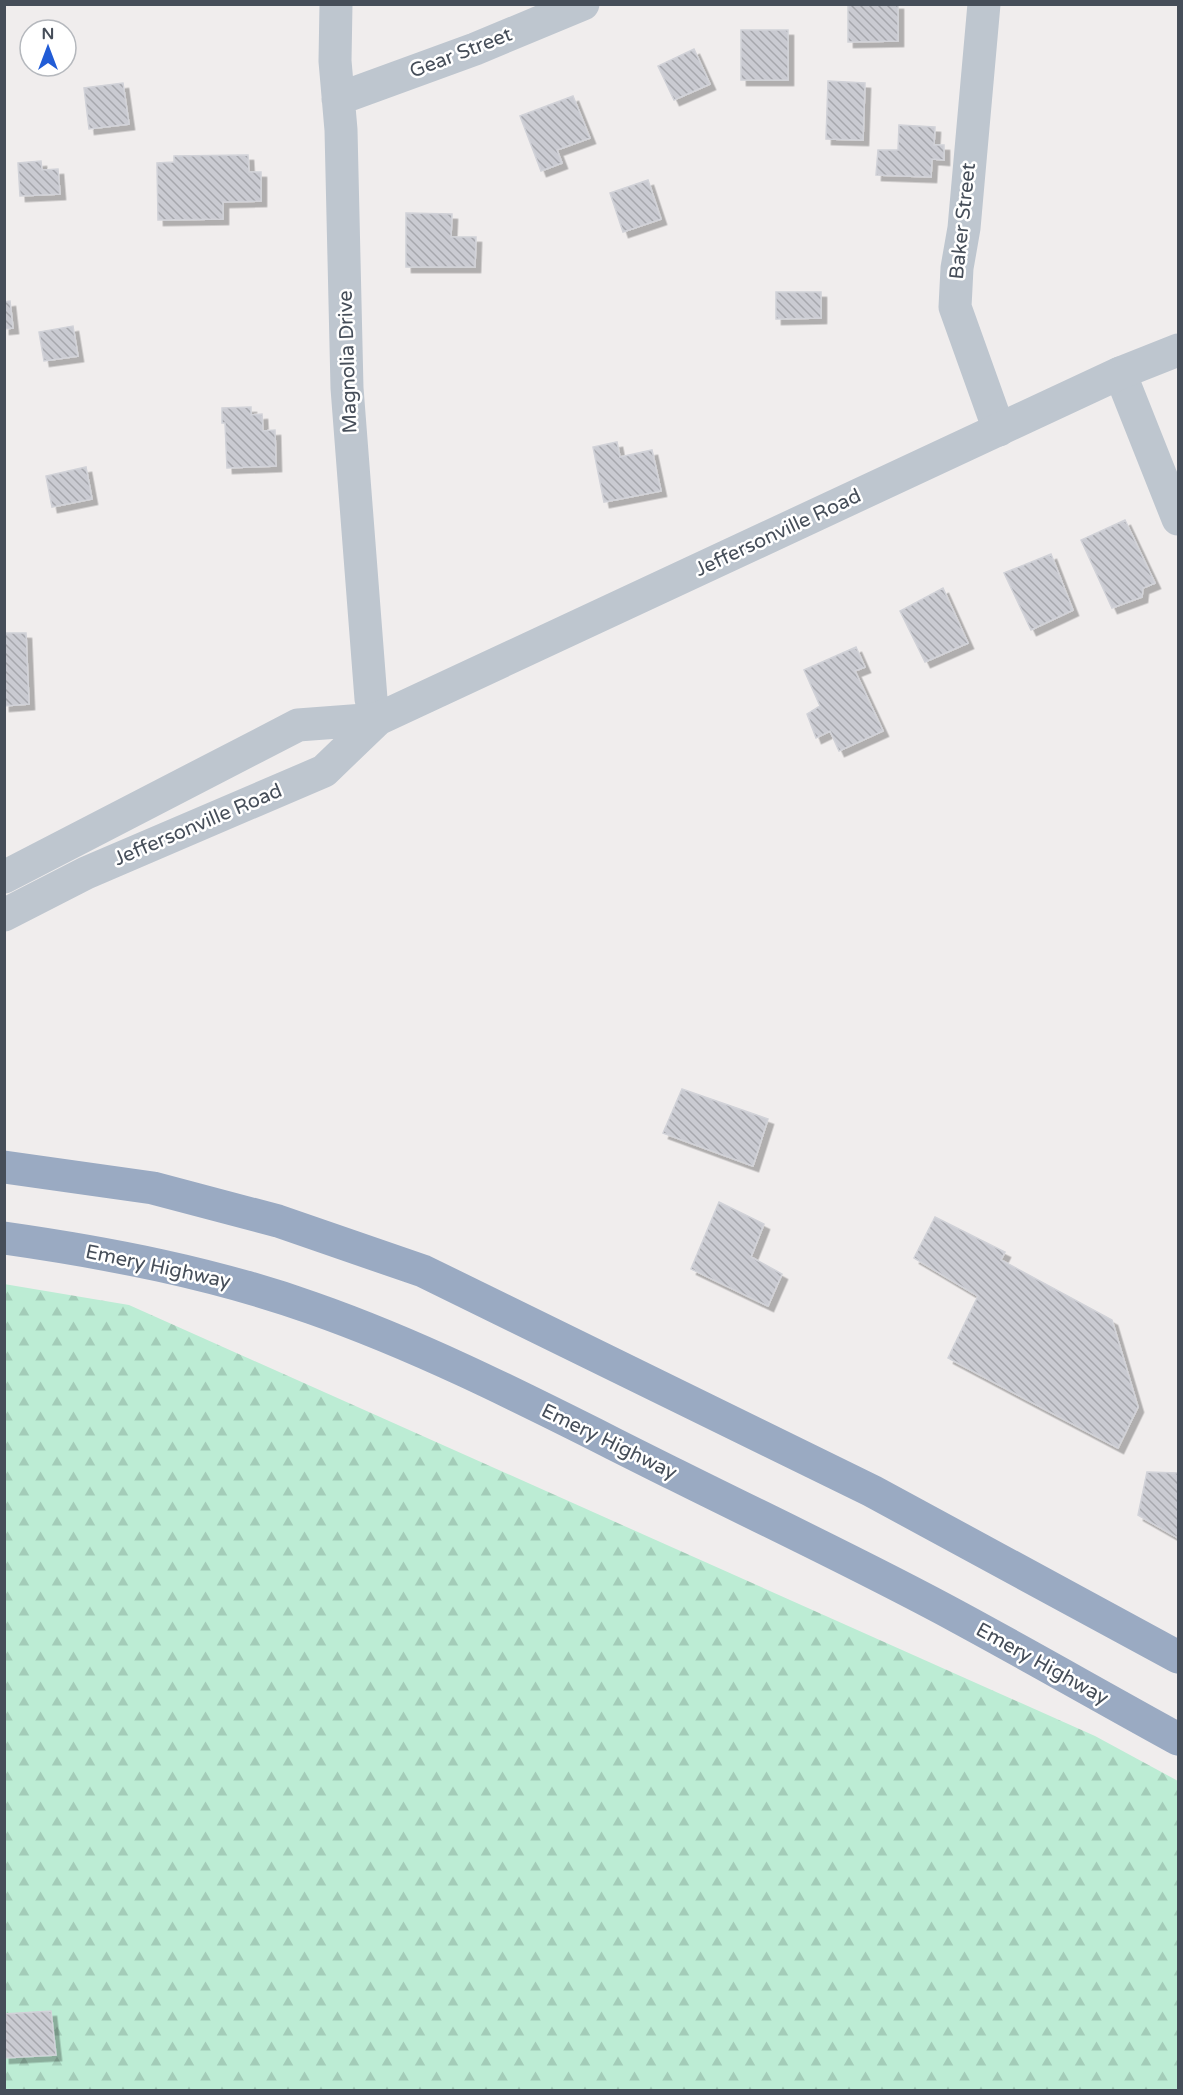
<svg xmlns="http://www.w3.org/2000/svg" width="1183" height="2095" viewBox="0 0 1183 2095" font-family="'Varela Round',sans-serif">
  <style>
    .forest { fill: url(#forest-firs) }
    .building { fill: url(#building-back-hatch); stroke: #d1d2d8; stroke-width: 1.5; filter: url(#shadow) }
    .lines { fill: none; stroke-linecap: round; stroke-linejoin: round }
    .minor { stroke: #bec6cf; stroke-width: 33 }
    .tertiary { stroke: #bec6cf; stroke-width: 33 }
    .trunk { stroke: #9aaac2; stroke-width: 33 }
    .labels { text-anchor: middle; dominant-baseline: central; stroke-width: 5; stroke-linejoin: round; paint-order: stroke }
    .street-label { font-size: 20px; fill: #464e59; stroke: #fff }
  </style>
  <defs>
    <pattern id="forest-firs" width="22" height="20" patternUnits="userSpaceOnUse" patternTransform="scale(1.5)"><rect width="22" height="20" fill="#bcecd4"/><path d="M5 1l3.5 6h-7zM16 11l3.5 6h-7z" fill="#a3ccb8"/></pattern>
    <pattern id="building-back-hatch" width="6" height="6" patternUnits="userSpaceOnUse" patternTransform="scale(1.5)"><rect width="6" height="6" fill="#cacbd2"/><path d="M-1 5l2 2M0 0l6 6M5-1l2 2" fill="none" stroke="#a6a7ad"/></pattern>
    <filter id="shadow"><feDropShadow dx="5.5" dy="5.5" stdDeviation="0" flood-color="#0004"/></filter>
  </defs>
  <rect width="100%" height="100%" fill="#f0eded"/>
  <path class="forest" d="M4,1284l125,21 966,431 83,45v309h-1173z"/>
  <path class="building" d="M848,4h50v37l-50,1z
    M741,30h47v50h-47z
    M694,49l16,35 -36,16 -16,-34z
    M828,81l37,2 -2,57 -37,-1z
    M123,83l6,41 -40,5 -5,-41z
    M573,96l17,42 -33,12 5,13 -21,8 -21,-55z
    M899,125l36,2 -1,18h10v15l-12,-1 -1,18 -55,-2 2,-25h20z
    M248,155l1,17h12v29l-38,1v17l-65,1 -1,-57 17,-1v-6z
    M41,161l1,9 16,-1 2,25 -40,2 -2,-33z
    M648,180l13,39 -38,13 -13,-39z
    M406,213l46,1 -1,23h25l-1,30h-69z
    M776,292h45v26l-45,1z
    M10,301l3,27 -9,1v-27z
    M73,326l5,30 -34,5 -5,-29z
    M251,407v8l11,-1 1,17 12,-1 1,36 -49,2 -2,-45h-3v-15z
    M617,442l3,15 32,-7 9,41 -57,11 -11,-55z
    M86,467l6,32 -40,8 -6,-31z
    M1125,520l30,63 -12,5 -1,9 -30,11 -31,-68z
    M1051,554l22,56 -42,20 -27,-57z
    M943,588l25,55 -43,19 -25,-51z
    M4,633h22l3,71 -25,2z
    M856,647l9,20 -10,4 28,60 -44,20 -9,-20 -14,7 -9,-24 13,-8 -16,-36z
    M682,1089l86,30 -15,47 -90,-33z
    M719,1202l45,22 -13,33 31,17 -14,32 -77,-37z
    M935,1217l70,35 -4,8 111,60 26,87 -20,41 -170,-90 30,-62 -64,-38z
    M1147,1472l31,1v65l-40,-23z
    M51,2011l5,44 -52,3v-44z"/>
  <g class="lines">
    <path class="minor" d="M336,4l-1,57 6,69 6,258 24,311 7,20
      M984,4l-20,224 -7,40 -2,39 44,123
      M338,99l137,-50 108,-45
      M1120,373l58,146"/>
    <path class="tertiary" d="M4,877l294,-152 80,-6
      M4,915l82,-42 238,-102 54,-52 742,-346 58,-23"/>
    <path class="trunk" d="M4,1167l149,21 125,33 145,50 449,220 306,166
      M4,1238c105,15 209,35 308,70 126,44 245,108 364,167 94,47 190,92 282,142 74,40 147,82 220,122"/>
  </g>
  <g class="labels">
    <g class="street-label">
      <text transform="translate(461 53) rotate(-21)">Gear Street</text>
      <text transform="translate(963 221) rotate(-84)">Baker Street</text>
      <text transform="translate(348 362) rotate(-92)">Magnolia Drive</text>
      <text transform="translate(778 533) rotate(-25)">Jeffersonville Road</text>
      <text transform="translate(198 825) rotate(-23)">Jeffersonville Road</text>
      <text transform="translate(158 1267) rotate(12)">Emery Highway</text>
      <text transform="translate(609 1442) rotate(26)">Emery Highway</text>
      <text transform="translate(1042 1664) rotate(29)">Emery Highway</text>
    </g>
  </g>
  <rect width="1183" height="2095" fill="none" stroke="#464e59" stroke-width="12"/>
  <g transform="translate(48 48)"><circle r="28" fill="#ffffff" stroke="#b5b8bd" stroke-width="1.5"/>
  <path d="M0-4.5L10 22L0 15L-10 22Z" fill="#215cd6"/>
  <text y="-9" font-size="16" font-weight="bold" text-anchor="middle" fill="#464e59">N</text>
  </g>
</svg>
